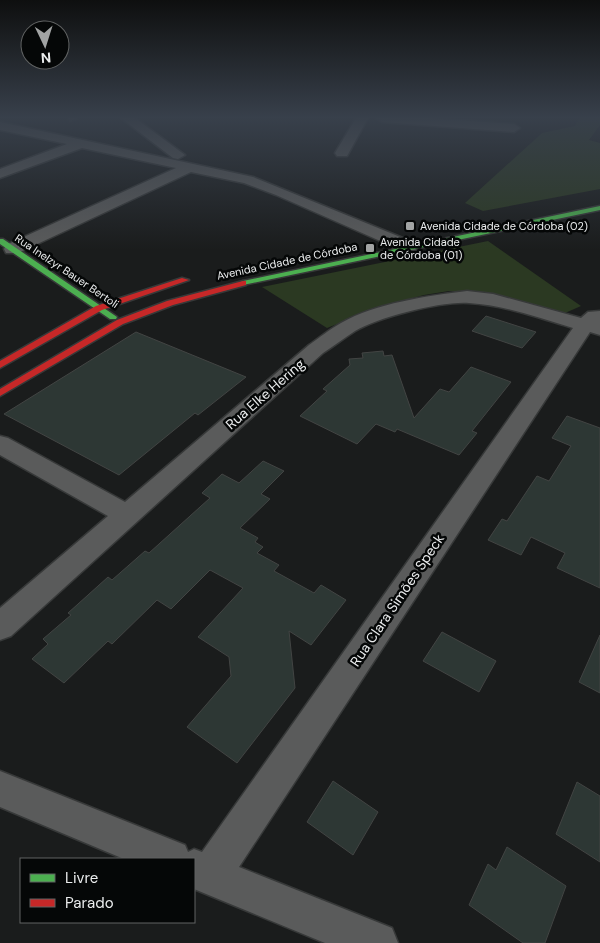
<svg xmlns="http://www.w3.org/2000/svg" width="600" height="943" viewBox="0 0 600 943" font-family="'DM Sans',sans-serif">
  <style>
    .green { fill: #2b3922 }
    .building { fill: #2d3734; stroke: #424443 }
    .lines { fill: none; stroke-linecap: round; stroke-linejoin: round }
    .lane-casing { stroke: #373939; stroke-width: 3 }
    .street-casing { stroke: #373939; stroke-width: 3 }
    .fast-casing { stroke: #373939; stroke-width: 3 }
    .jam-casing { stroke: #373939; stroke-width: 3 }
    .lane { fill: #5a5b5b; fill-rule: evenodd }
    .street { fill: #5a5b5b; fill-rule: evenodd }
    .fast { fill: #4caf50; fill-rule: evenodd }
    .jam { fill: #c62828; fill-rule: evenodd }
    .poi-dot { fill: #a2a4a4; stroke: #050707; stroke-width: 2 }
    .labels { text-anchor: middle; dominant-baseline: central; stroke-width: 5; stroke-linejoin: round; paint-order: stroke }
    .far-poi-label { font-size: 11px; fill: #ebedee; stroke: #050707; text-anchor: start }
    .far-street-label { font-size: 11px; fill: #ebedee; stroke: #050707 }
    .street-label { font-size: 14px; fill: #ebedee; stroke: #050707 }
  </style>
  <rect width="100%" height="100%" fill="#1a1c1c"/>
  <path class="green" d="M579,118h21v7l-11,15 11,3v46l-117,22 -18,-8 77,-70 33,-7z
    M488,241l93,65 -16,7 -73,-19 -43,-3 -25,4 -44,12 -53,21 -65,-41z"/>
  <path class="building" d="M486,316l50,16 -14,16 -50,-17z
    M136,332l110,45 -48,38 -3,-2 -76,62 -115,-61z
    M383,351l1,5 8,-1 22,63 26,-29 9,3 22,-25 40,15 -39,49 5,2 -18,22 -62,-26 -2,3 -19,-8 -19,20 -57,-28 27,-25 -4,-2 27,-24 -1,-6 14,-1 -1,-5z
    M567,416l33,12v160l-43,-20 8,-15 -34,-16 -10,18 -33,-15 14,-21 5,2 30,-45 12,5 22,-35 -19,-8z
    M263,461l21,10 -23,23 9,5 -30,29 18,10 -3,4 8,5 -6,6 22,12 -5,6 40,22 7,-8 25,15 -35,45 -22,-14 6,57 -58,75 -50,-36 44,-51 -2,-19 -31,-20 45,-49 -33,-18 -39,39 -14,-9 -45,44 -4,-3 -44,42 -32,-24 16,-15 -5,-5 28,-24 -3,-2 40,-36 4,3 33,-29 4,2 61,-55 -8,-5 20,-19 17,9z
    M442,632l54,29 -17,31 -56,-31z
    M600,635v58l-21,-11z
    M333,781l45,31 -25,43 -46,-33z
    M577,782l23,14v66l-44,-28z
    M507,847l59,39 -21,57h-22l-54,-38 19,-41 8,6z"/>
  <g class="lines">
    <g class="lane-casing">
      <path id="lane" d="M68,118h9l-7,3z"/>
    </g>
    <g class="street-casing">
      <path id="street" d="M121,118h14l50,37 -7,4 -5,-1z
        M356,118h12l-21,38h-10l-2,-3z
        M376,118h52l86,6 6,4 -6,4 -132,-10z
        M0,122l253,55 162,66 2,4 -2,4h-12l-127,-56 -32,-12 -53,-11 -173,81h-12l-2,-4 2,-4 170,-77 -94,-20 -82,30v-9l67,-25 -67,-14z
        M467,291l26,3 88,24 7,-6 12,-1v24l-10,-3 -351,535 153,61 6,15h-73l-131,-54v-30h-70l-124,-52v-36l185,74 3,7 6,-3 8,3 371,-524c-34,-10 -69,-23 -104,-25 -28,-2 -90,14 -114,28 -11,7 -21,15 -32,22l-312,283 -11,4v-32l108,-92 -108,-61v-19l8,2 117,64 184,-157c10,-7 21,-16 32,-22 35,-20 86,-27 126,-32z"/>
    </g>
    <g class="fast-casing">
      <path id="fast" d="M600,206v4l-357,75 -4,-2 4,-2z
        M0,239h3l114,78 -1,2h-6l-110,-75z"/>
    </g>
    <g class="jam-casing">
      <path id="jam" d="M182,278l7,2 -87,30 -102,58v-7l96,-55z
        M243,281h3v4l-73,20 -50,19 -123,72v-7l117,-69 50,-19z"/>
    </g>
    <use href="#lane" class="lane"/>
    <use href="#street" class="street"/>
    <use href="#fast" class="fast"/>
    <use href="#jam" class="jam"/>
  </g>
  <linearGradient id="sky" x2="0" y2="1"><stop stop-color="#0e0f0f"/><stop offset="0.47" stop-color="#38404b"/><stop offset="1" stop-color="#38404b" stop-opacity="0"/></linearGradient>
  <rect width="600" height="250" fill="url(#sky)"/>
  <g class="poi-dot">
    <rect x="405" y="221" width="10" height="10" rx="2.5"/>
    <rect x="365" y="243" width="10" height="10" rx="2.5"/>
  </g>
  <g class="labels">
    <g class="far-poi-label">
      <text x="420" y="226">Avenida Cidade de Córdoba (02)</text>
      <text x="380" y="242">Avenida Cidade<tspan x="380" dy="13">de Córdoba (01)</tspan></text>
    </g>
    <g class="far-street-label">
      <text transform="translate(287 261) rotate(-12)">Avenida Cidade de Córdoba</text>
      <text transform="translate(67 271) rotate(34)">Rua Inelzyr Bauer Bertoli</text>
    </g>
    <g class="street-label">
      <text transform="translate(265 394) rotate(-41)">Rua Elke Hering</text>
      <text transform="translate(397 600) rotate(-56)">Rua Clara Simões Speck</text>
    </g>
  </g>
  <rect x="20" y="858" width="175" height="65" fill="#050707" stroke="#616363"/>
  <rect x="30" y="874" width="25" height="8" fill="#4caf50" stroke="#616363"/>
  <text x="65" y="883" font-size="15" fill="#ebedee">Livre</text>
  <rect x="30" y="899" width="25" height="8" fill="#c62828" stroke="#616363"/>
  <text x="65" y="908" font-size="15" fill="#ebedee">Parado</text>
  <g transform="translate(45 45) rotate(176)"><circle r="24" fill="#050707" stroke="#616363"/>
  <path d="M0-4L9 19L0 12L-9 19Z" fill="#a2a4a4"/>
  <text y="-8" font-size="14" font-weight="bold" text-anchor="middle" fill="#ebedee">N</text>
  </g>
</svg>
